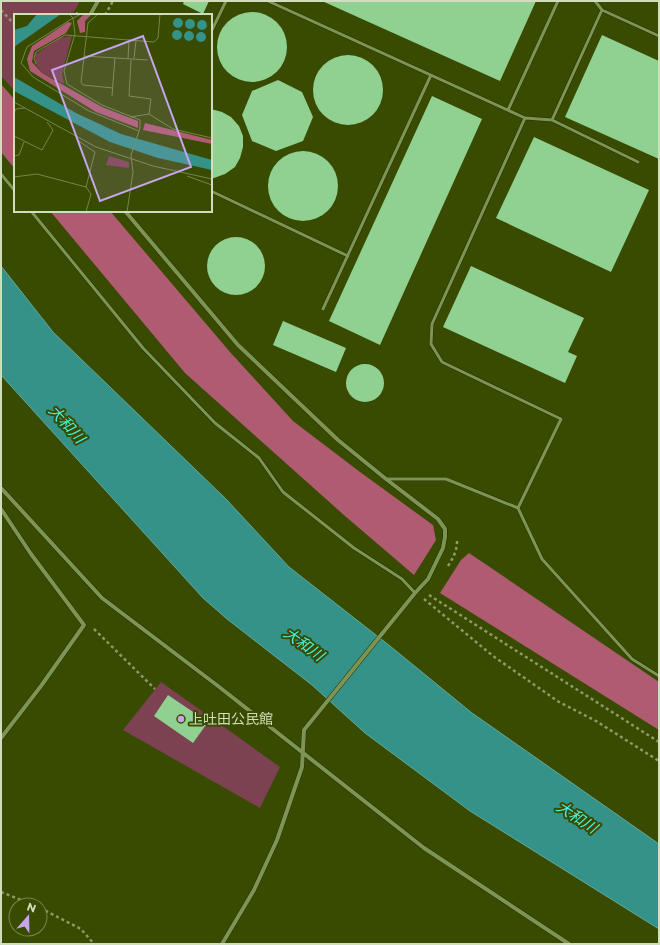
<svg xmlns="http://www.w3.org/2000/svg" width="660" height="945" viewBox="0 0 660 945" font-family="Montserrat,'Noto Sans JP',sans-serif">
  <style>
    .green { fill: #7d4251 }
    .forest { fill: #af5b71 }
    .water { fill: #349288; stroke: #63a997 }
    .building { fill: #90d191 }
    .lines { fill: none; stroke-linecap: round; stroke-linejoin: round }
    .service-casing { stroke: #232e0b; stroke-width: 4 }
    .minor-casing { stroke: #232e0b; stroke-width: 5 }
    .path { stroke: #8b9b66; stroke-width: 2.5; stroke-dasharray: 3 3; stroke-linecap: butt }
    .service { stroke: #7e9552; stroke-width: 3 }
    .minor { stroke: #7e9552; stroke-width: 4 }
    .poi-dot { fill: #c7a6ef; stroke: #384b00; stroke-width: 1.5 }
    .labels { text-anchor: middle; dominant-baseline: central; stroke-width: 4; stroke-linejoin: round; paint-order: stroke }
    .poi-label { font-size: 14px; fill: #d0debb; stroke: #384b00; text-anchor: start }
    .water-label { font-size: 15px; font-style: italic; fill: #44f5e2; stroke: #384b00 }
    .inset-road { fill: none; stroke: #75864b; stroke-width: 1 }
    .view { fill: #c7a6ef; fill-opacity: 0.15; stroke: #c7a6ef; stroke-width: 2 }
    .inset-edge { fill: none; stroke: #d0debb; stroke-width: 2 }
  </style>
  <rect width="100%" height="100%" fill="#384b00"/>
  <path class="green" d="M1,1h79l-8,14h-57v76l-14,-15z
    M161,682l119,85 -20,41 -137,-78z"/>
  <path class="forest" d="M1,84l14,16v69l-14,-17z
    M50,211h60l120,141 63,69 67,51 73,53 3,15 -22,35 -69,-59 -160,-143z
    M469,553l190,129v48l-219,-137 21,-33z"/>
  <path class="water" d="M1,266l52,66 173,167 63,68 101,79 82,67 187,131v85l-189,-118 -105,-78 -53,-48 -85,-66 -24,-21 -202,-223z"/>
  <path class="building" d="M184,1h25l-6,13 -20,-10z
    M322,1h214l-36,80z
    M217 47a35 35 0 1 1 70 0a35 35 0 1 1-70 0Z
    M602,35l57,26v98l-94,-42z
    M313 90a35 35 0 1 1 70 0a35 35 0 1 1-70 0Z
    M278,80l24,12 11,25 -10,24 -27,10 -24,-10 -10,-26 10,-24z
    M432,96l50,23 -102,226 -51,-24z
    M211,109l11,3 9,5 8,9 4,10v11l-3,11 -5,9 -10,7 -11,4h-3z
    M534,137l115,53 -38,82 -115,-54z
    M268 186a35 35 0 1 1 70 0a35 35 0 1 1-70 0Z
    M207 266a29 29 0 1 1 58 0a29 29 0 1 1-58 0Z
    M471,266l113,52 -16,34 9,4 -12,27 -122,-56z
    M283,321l63,27 -10,24 -63,-27z
    M346 383a19 19 0 1 1 38 0a19 19 0 1 1-38 0Z
    M168,695l40,27 -15,21 -39,-27z"/>
  <g class="lines">
    <g class="service-casing">
      <path id="service" d="M268,1l257,117 27,2 86,42
        M595,1l7,9 57,26
        M211,32l15,-31
        M508,110l50,-109
        M552,120l50,-110
        M1,174l14,17
        M211,191l137,65
        M31,211l112,137 72,75 44,35 24,34 71,56 48,31 13,14
        M323,309l108,-234
        M386,479h60l72,29 24,51 90,100 27,17
        M518,508l43,-89 -119,-57 -11,-18 1,-20 93,-206"/>
    </g>
    <g class="minor-casing">
      <path id="minor" d="M90,15l8,-14
        M125,211l113,134 100,95 48,39 52,40 7,10v8l-2,11 -15,31 -13,14 -111,137 -2,37 -25,73 -23,50 -32,54
        M1,488l101,110 116,88 206,162 145,96
        M1,509l30,45 53,71 -43,61 -40,52"/>
    </g>
    <path class="path" d="M1,10l14,15
      M76,15l3,-5
      M105,15l8,-14
      M448,566c5,-8 9,-15 9,-25
      M429,595l230,147
      M424,599l69,57 66,46 37,19 63,40
      M94,629l61,60
      M1,892l33,13
      M40,908l41,21 13,15"/>
    <use href="#service" class="service"/>
    <use href="#minor" class="minor"/>
  </g>
  <circle class="poi-dot" cx="181" cy="719" r="4"/>
  <g class="labels">
    <g class="poi-label">
      <text x="189" y="719">上吐田公民館</text>
    </g>
    <g class="water-label">
      <text transform="translate(67 424) rotate(48)">大和川</text>
      <text transform="translate(304 644) rotate(36)">大和川</text>
      <text transform="translate(577 817) rotate(33)">大和川</text>
    </g>
  </g>
  <g transform="translate(14 14)">
    <rect width="198" height="198" fill="#384b00"/>
    <path d="M58,22l-10,38 2,10 -22,-11 -6,-8 -1,-10 24,-17zM95,142l20,6v6l-23,-3z" fill="#7d4251"/>
    <path d="M70,0h8l-7,7v11l-5,1 -3,-12zM54,8l4,1 -6,10 -32,18 -2,11 10,11 60,34 36,14v7l-42,-16 -66,-41 -3,-12 5,-13zM131,109l67,17v4l-69,-14z" fill="#af5b71"/>
    <path d="M23,0h24l-47,33v-17l13,-4zM159 9a5 5 0 1 1 10 0a5 5 0 1 1-10 0ZM171 10a5 5 0 1 1 10 0a5 5 0 1 1-10 0ZM183 11a5 5 0 1 1 10 0a5 5 0 1 1-10 0ZM158 21a5 5 0 1 1 10 0a5 5 0 1 1-10 0ZM170 22a5 5 0 1 1 10 0a5 5 0 1 1-10 0ZM182 23a5 5 0 1 1 10 0a5 5 0 1 1-10 0ZM0,63l62,36 45,21 91,26v10l-54,-12 -48,-16 -96,-51z" fill="#349288"/>
    <path class="inset-road" d="M55,0l4,4 8,-4M84,0l-10,9 -7,59 2,3 30,3M70,42l64,4M120,44l2,-17M114,45l1,-20M117,46l-2,36 22,3 -2,15M22,50l-2,-6 2,-6 29,-17 89,7 4,-4 2,-24M98,82l3,-38M0,88l82,45 57,19 59,13M0,99l2,-4 9,-1M116,103l19,-3 24,15 39,9M0,122l28,14 11,-20 -6,-8M63,126l18,12 -9,35M0,142l5,-1 5,-13M173,162l25,9M0,163l23,-3 49,13 5,7 -5,18M113,198l6,-40 -2,-17 9,-27v-8l-38,-15 -35,-21 -3,-13 11,-37 -2,-16 -46,29 -6,16 12,14 56,34 50,20"/>
    <path class="view" d="M129,22l48,131 -91,34 -48,-131z"/>
    <rect width="198" height="198" class="inset-edge"/>
  </g>
  <rect width="660" height="945" fill="none" stroke="#d0debb" stroke-width="4"/>
  <g transform="translate(28 917) rotate(20)"><circle r="19" fill="#384b00" stroke="#75864b"/>
  <path d="M0-3L7 15L0 10L-7 15Z" fill="#c7a6ef"/>
  <text y="-6" font-size="11" font-weight="bold" text-anchor="middle" fill="#d0debb">N</text>
  </g>
</svg>
